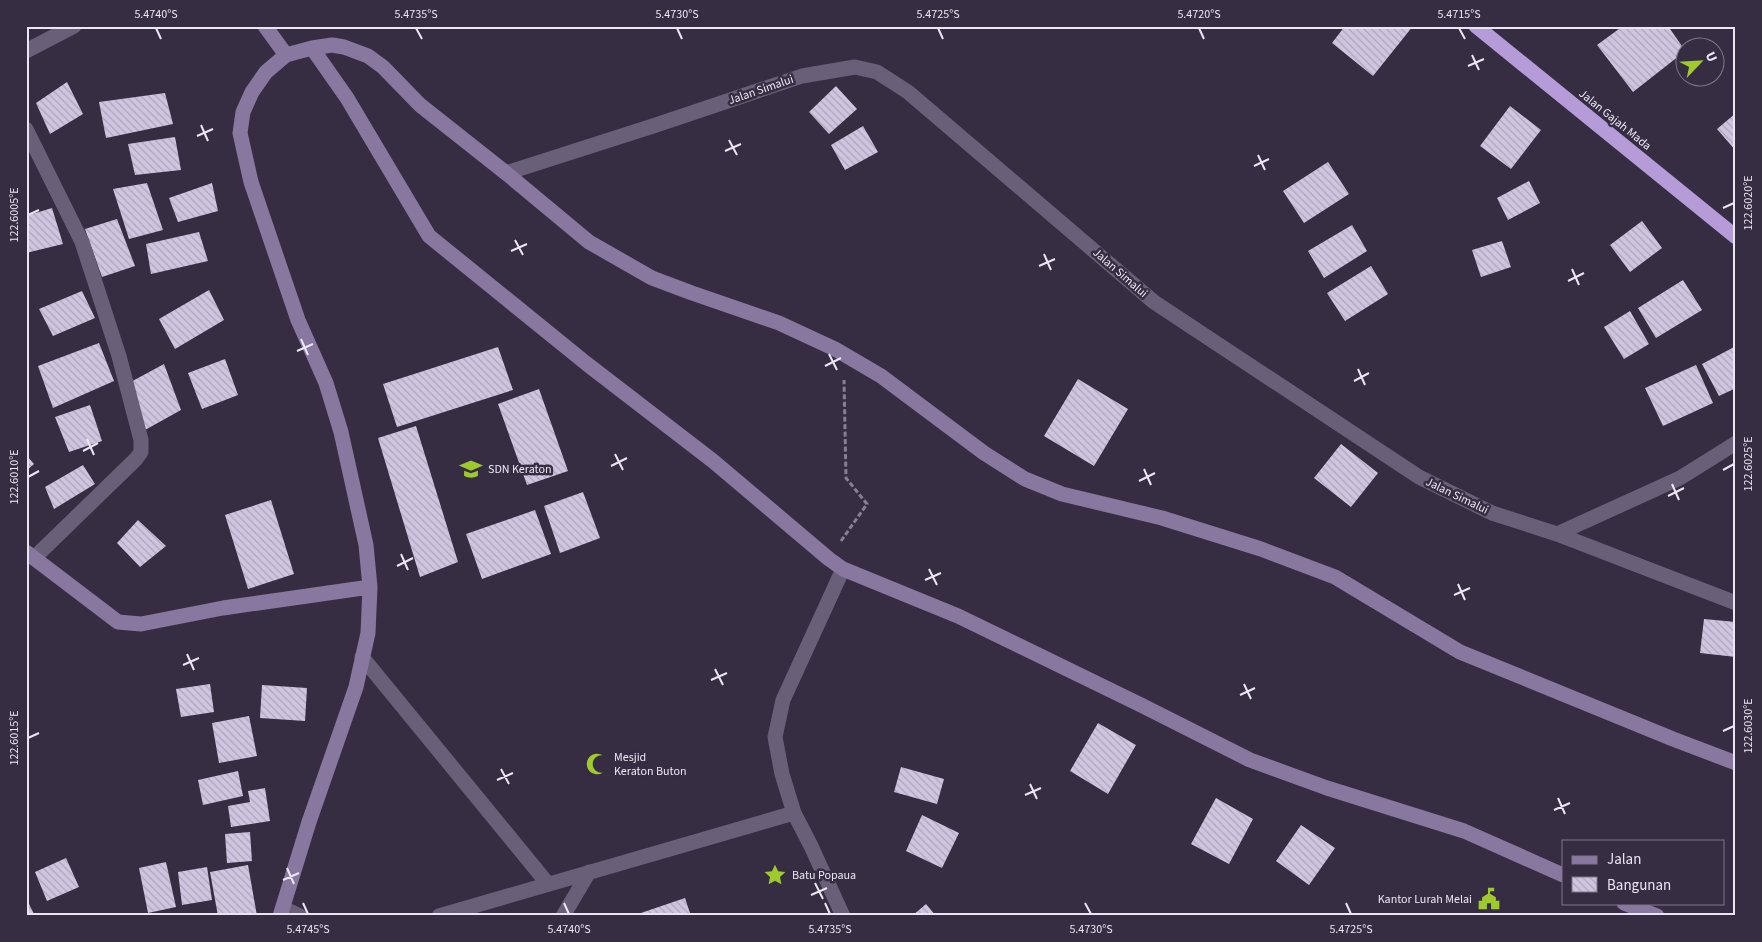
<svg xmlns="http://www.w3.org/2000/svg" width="1762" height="942" viewBox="0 0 1762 942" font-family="'Source Sans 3',sans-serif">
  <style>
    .building { fill: url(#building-back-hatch) }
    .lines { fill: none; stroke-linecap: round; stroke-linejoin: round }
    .path { stroke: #867f91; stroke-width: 3; stroke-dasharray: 5 2.5; stroke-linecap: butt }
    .street { stroke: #695f78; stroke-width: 15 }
    .secondary { stroke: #88779e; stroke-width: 15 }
    .highway { stroke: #b59bd8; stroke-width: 15 }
    .ticks { fill: none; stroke: #ebe6f4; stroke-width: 2 }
    .labels { text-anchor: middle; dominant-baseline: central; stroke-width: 5; stroke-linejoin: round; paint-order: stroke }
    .street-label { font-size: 12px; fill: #ebe6f4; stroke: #362d42 }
    .poi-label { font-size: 12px; fill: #ebe6f4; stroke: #362d42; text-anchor: start }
    .neatline { fill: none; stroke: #ebe6f4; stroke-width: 2 }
    .ticks-label { font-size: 12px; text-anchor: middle; fill: #ebe6f4 }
  </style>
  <defs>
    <pattern id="building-back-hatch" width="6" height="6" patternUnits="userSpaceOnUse" patternTransform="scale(1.25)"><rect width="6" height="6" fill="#d0c5e0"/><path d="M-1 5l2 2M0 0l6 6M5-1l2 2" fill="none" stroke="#aea5ba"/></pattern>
  </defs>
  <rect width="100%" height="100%" fill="#362d42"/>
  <path class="building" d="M1345,26h68l-40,50 -41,-33z
    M1623,26h45l16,23v3l-51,40 -36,-47z
    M67,82l16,32 -33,20 -14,-31z
    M836,86l21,23 -28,25 -20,-22z
    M165,93l8,31 -67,14 -7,-36z
    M1510,106l31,24 -30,39 -31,-23z
    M1736,113v38l-19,-22z
    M863,126l15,26 -33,18 -14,-25z
    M175,137l6,33 -46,5 -7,-31z
    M1328,162l21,32 -45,29 -21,-32z
    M1529,181l11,22 -32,17 -11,-22z
    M147,183l16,47 -34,9 -16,-50z
    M212,183l6,28 -40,11 -9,-24z
    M52,208l11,36 -37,9v-37z
    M117,219l18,47 -33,11 -17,-48z
    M1642,221l20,27 -32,24 -20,-27z
    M1352,225l15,26 -43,27 -16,-27z
    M199,232l9,29 -57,13 -5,-30z
    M1502,241l9,26 -30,10 -9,-27z
    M1371,266l17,28 -43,27 -18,-28z
    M1683,280l19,30 -46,28 -18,-30z
    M209,290l15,30 -49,29 -16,-30z
    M82,291l13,27 -42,18 -14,-27z
    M1630,311l19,33 -25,15 -20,-32z
    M99,343l15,38 -61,27 -15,-42z
    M1736,346v42l-17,8 -17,-32z
    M498,347l15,43 -116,37 -14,-43z
    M225,359l13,36 -36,14 -14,-36z
    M164,364l17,46 -36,20 -18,-46z
    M1696,365l17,38 -50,23 -18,-38z
    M1078,379l50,30 -34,57 -50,-30z
    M539,389l29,82 -41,14 -29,-81z
    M90,405l12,36 -33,11 -14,-35z
    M416,426l42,136 -38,15 -42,-139z
    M1341,444l37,29 -27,34 -37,-29z
    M26,455l8,9 -8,7z
    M83,465l12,19 -41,25 -9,-22z
    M583,492l17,46 -40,15 -16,-47z
    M271,500l23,74 -46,15 -23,-74z
    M535,510l16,44 -69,25 -16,-45z
    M138,520l28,26 -26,21 -23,-24z
    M1704,619l32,3v35l-36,-4z
    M210,684l4,28 -33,5 -5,-28z
    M262,685l45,3 -2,33 -45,-3z
    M249,716l8,40 -38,7 -7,-40z
    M1098,723l38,22 -28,49 -38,-23z
    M901,767l43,12 -7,25 -43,-12z
    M238,771l5,25 -40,9 -5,-25z
    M265,788l5,33 -39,6 -3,-21 22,-4 -2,-11z
    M1216,798l37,21 -24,45 -38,-20z
    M922,815l37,18 -17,35 -36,-17z
    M1301,825l34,23 -26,37 -33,-24z
    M250,832l2,29 -25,2 -2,-29z
    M66,858l13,29 -32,14 -12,-29z
    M166,862l10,45 -28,6 -9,-45z
    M248,865l9,51h-39l-8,-44z
    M207,867l5,33 -30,5 -4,-33z
    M26,898l9,18h-9z
    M685,898l6,18h-56v-1z
    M926,904l10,12h-24z"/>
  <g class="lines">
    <path class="path" d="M841,541l26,-37 -21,-26 -2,-98"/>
    <path class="street" d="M26,51l48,-25
      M26,129l56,113 37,114 22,84v12l-5,7 -102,99
      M506,173l147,-47 149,-50 53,-9 22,5 31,20 246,210 265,175 73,36 65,21 179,69
      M1557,534l123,-56 56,-35
      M362,657l186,227
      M283,908l17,8
      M439,916l355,-103
      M563,916l26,-44
      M843,916l-32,-70 -17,-33 -12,-39 -7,-37 8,-37 60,-131"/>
    <path class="secondary" d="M265,26l21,29
      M312,48l35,50 82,138 158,128 126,97 116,98 14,10 115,47 183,89 109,55 77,28 137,43 99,44
      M26,552l92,70 23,2 82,-16 147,-21
      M1624,903l33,13
      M280,916l29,-94 47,-135 12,-54 2,-46 -4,-42 -25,-113 -15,-49 -28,-63 -47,-138 -11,-49 3,-21 9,-20 14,-20 20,-17 26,-7 20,-3 12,2 24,9 15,11 37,38 86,68 83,69 63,36 40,15 87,30 56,26 46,27 103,77 41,26 37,15 100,24 99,31 74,28 125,75 213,87 63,24"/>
    <path class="highway" d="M1476,26l260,211"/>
  </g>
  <path class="ticks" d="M156,28l5,11M416,28l6,11M677,28l5,11M938,28l5,11M1199,28l5,11M1459,28l6,11M1472,55l7,15M1468,66l16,-7M201,125l7,16M197,136l16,-7M729,140l8,15M725,151l16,-7M1258,155l7,15M1254,166l15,-7M1723,208l11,-5M28,215l11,-5M515,240l8,15M511,251l16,-7M1044,254l7,16M1039,266l16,-7M1572,269l7,16M1568,281l16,-8M301,339l7,16M297,351l16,-7M829,354l8,16M825,366l16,-8M1358,369l7,16M1354,381l15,-8M87,439l7,16M83,451l15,-8M615,454l8,16M611,466l16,-8M1144,469l7,16M1723,470l11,-6M28,477l11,-6M1139,481l16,-8M1672,484l7,16M1668,496l16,-8M401,554l7,16M397,566l16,-8M929,569l8,16M925,580l16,-7M1458,584l7,16M1454,595l16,-7M187,654l7,16M183,665l16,-7M715,669l8,16M711,680l16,-7M1244,684l7,15M1240,695l15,-7M1723,731l11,-5M28,738l11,-5M501,769l8,15M497,780l16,-7M1030,784l7,15M1025,795l16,-7M1558,798l7,16M1554,810l16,-7M287,868l7,16M283,880l16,-7M815,883l8,16M811,895l16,-7M303,903l5,11M564,903l5,11M825,903l5,11M1085,903l6,11M1346,903l5,11"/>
  <defs>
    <g id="school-bare" transform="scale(1.725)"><path d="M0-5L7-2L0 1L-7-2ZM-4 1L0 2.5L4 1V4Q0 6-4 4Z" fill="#9fca2c" stroke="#362d42" stroke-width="2.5" paint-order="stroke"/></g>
    <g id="mosque-bare" transform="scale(1.725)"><path d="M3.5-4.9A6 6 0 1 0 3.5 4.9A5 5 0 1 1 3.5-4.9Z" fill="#9fca2c" stroke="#362d42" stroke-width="2.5" paint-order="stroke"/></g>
    <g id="sight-bare" transform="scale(1.725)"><path d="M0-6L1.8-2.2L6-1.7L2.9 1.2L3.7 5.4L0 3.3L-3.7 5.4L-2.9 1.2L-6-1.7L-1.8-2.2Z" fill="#9fca2c" stroke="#362d42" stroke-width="2.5" paint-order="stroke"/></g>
    <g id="civic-bare" transform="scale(1.725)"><path d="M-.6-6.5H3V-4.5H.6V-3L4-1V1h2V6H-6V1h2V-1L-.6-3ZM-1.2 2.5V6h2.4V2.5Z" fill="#9fca2c" stroke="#362d42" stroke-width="2.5" paint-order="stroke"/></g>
  </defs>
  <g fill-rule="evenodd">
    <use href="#school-bare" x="471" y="469"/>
    <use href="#mosque-bare" x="597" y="764"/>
    <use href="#sight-bare" x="775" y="875"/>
    <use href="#civic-bare" x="1489" y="899"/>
  </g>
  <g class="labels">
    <g class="street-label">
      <text transform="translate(761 90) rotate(-19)">Jalan Simalui</text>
      <text transform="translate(1615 120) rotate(39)">Jalan Gajah Mada</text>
      <text transform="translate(1120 273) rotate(41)">Jalan Simalui</text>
      <text transform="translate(1457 496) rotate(26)">Jalan Simalui</text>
    </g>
    <g class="poi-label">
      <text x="488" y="469">SDN Keraton</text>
      <text x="614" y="757">Mesjid<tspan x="614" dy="14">Keraton Buton</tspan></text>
      <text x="792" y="875">Batu Popaua</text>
      <text x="1472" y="899" text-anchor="end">Kantor Lurah Melai</text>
    </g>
  </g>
  <rect width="1762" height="942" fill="none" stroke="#362d42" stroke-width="55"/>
  <rect x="1562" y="840" width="162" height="65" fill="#362d42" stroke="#7e7789"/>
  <rect x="1572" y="856" width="25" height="8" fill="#88779e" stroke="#7e7789"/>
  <text x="1607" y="864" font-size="15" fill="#ebe6f4">Jalan</text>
  <rect x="1572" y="877" width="25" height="15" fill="url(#building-back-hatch)" stroke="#7e7789"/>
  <text x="1607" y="890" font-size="15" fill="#ebe6f4">Bangunan</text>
  <g transform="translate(1700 62) rotate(65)"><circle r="24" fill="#362d42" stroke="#7e7789"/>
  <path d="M0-4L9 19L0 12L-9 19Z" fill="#9fca2c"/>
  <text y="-8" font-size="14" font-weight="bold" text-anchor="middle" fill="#ebe6f4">U</text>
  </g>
  <rect x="28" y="28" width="1706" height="886" class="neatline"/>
  <g class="ticks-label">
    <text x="156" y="18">5.4740°S</text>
    <text x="416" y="18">5.4735°S</text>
    <text x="677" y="18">5.4730°S</text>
    <text x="938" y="18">5.4725°S</text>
    <text x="1199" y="18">5.4720°S</text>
    <text x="1459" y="18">5.4715°S</text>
    <text transform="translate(1748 203) rotate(-90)" y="4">122.6020°E</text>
    <text transform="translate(14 215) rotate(-90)" y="4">122.6005°E</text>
    <text transform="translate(1748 464) rotate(-90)" y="4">122.6025°E</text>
    <text transform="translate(14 477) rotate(-90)" y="4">122.6010°E</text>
    <text transform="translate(1748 726) rotate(-90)" y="4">122.6030°E</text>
    <text transform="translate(14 738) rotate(-90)" y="4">122.6015°E</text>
    <text x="308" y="933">5.4745°S</text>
    <text x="569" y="933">5.4740°S</text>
    <text x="830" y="933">5.4735°S</text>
    <text x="1091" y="933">5.4730°S</text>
    <text x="1351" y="933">5.4725°S</text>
  </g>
</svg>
